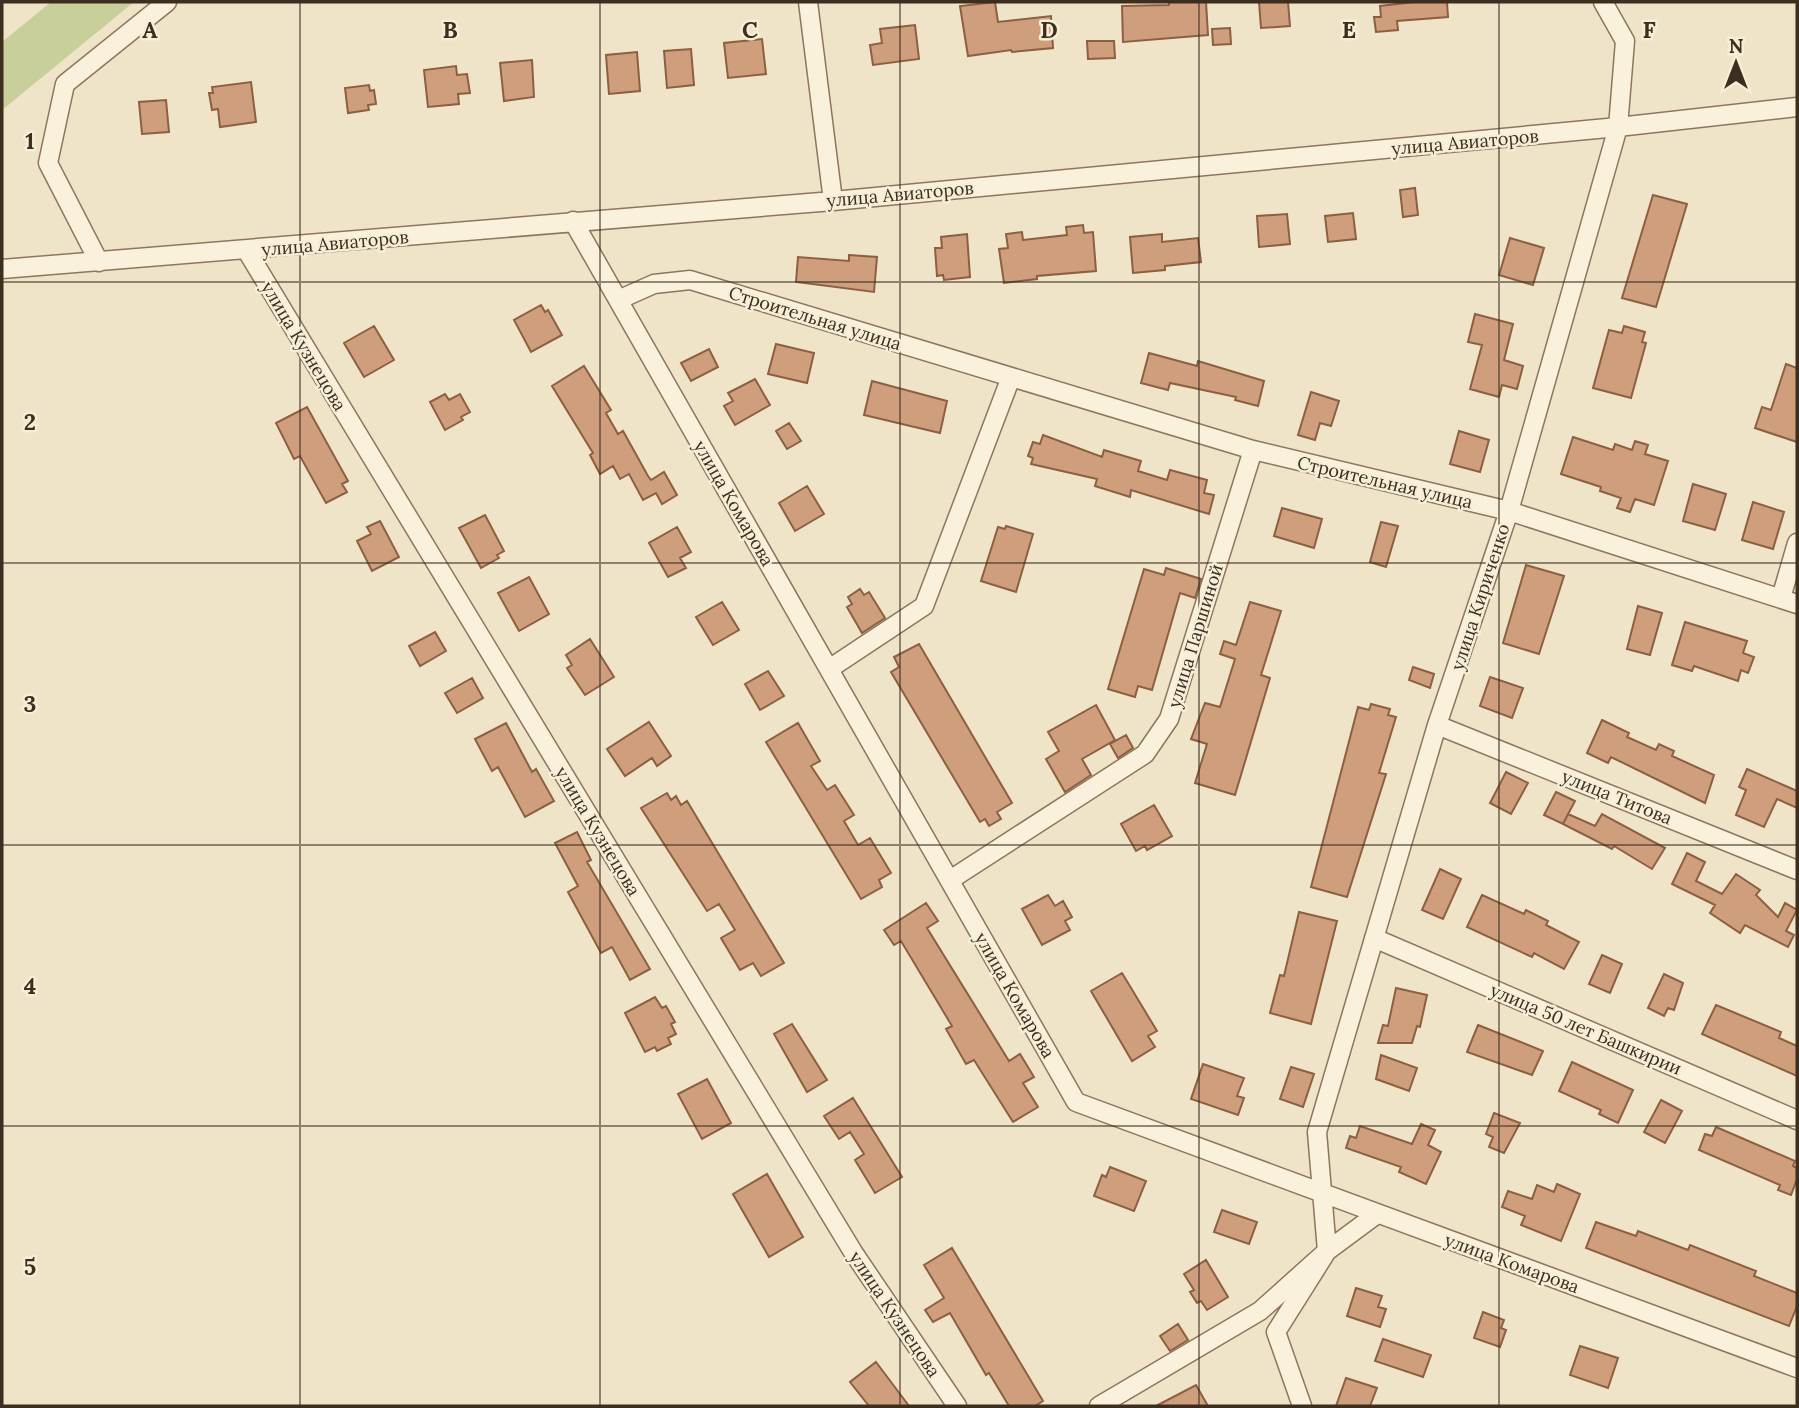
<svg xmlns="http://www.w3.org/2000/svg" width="1799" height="1408" viewBox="0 0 1799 1408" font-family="Lora,serif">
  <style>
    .green { fill: #c9cf9b }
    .building { fill: #cf9f7d; stroke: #8d5f41; stroke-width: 2 }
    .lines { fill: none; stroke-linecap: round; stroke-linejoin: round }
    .street-casing { stroke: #8d765c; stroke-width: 21 }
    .street { stroke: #faf1dc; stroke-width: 18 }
    .grid { fill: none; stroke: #3d2e20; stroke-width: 2; stroke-opacity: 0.55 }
    .labels { text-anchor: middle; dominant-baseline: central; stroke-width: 5; stroke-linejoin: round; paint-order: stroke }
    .street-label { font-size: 18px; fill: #3d2e20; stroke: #f7eed8 }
    .grid-label { font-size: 23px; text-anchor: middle; font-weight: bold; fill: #3d2e20; stroke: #f7eed8; stroke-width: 5; stroke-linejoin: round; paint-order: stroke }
  </style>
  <rect width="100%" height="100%" fill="#f0e4c8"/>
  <path class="green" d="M51,2h83l-132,108v-68z"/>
  <path class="building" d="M995,2l3,20 53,-6 2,32 -41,4 -1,-2 -43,6 -8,-50z
    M1169,2h37l2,33 -85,7 -1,-36 47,-1z
    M1259,2h29l2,24 -29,2z
    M1415,2h32l1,15 -51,4 1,9 -22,2 -2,-15h7l-1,-11z
    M915,25l4,34 -46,6 -3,-20 12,-2 -2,-14z
    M1230,28l1,16 -18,1 -1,-16z
    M762,39l4,35 -38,4 -4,-35z
    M1087,41h27l1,17 -27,1z
    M691,49l3,36 -27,3 -3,-37z
    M637,52l3,39 -31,3 -3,-39z
    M532,60l2,37 -30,4 -4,-38z
    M456,66l1,9 10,-1 3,19 -12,1 1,10 -31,3 -4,-37z
    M251,82l5,40 -36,5 -2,-18 -6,1 -3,-17h4l-1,-6z
    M369,85l1,6 4,-1 2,14 -8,1 1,5 -21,3 -3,-25z
    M166,100l3,32 -27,2 -3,-32z
    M1415,188l3,27 -15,2 -3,-27z
    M1653,195l34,9 -31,103 -34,-9z
    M1353,213l3,26 -28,3 -3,-26z
    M1287,214l3,30 -31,3 -2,-31z
    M1083,225l1,8 9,-1 3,39 -59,5v3l-33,4 -5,-34 9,-1 -2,-14 16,-2 1,8 44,-5 -1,-8z
    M967,234l3,43 -26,3 -1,-5 -6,1 -2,-28h7l-1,-11z
    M1162,234v8l36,-4 3,24 -36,4v4l-32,3 -3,-36z
    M1510,238l34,10 -11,37 -34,-10z
    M849,255l28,2 -3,35 -78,-10 2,-25 51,4z
    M541,305l4,7 3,-2 14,25 -31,17 -17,-32z
    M1475,314l38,10 -9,36 19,6 -6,23 -15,-4 -3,12 -29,-8 12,-44 -14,-3z
    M374,326l20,34 -30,17 -20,-34z
    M1624,326l21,6 -3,10 4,1 -15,55 -38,-10 16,-58 13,3z
    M776,344l38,9 -7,30 -39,-9z
    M709,349l9,18 -27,14 -10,-18z
    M1149,353l48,13 1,-5 66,20 -6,25 -23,-6 1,-3 -66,-14 -2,7 -27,-7z
    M1786,364l11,4v74l-42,-14 7,-21 9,3z
    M584,366l27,44 -5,3 12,21 5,-3 25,45 3,4 13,-8 13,23 -15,9 -6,-11 -13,7 -14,-26 -9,5 -7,-13 -13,8 -10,-19 3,-2 -41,-67z
    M755,379l15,26 -35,20 -11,-19 9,-5 -5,-8z
    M872,381l75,20 -7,32 -76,-18z
    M1311,392l28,9 -8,25 -11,-3 -5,17 -17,-5z
    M445,394l4,6 11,-6 10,18 -9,5 2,3 -18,10 -15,-28z
    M307,407l41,74 -6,3 5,8 -21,11 -26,-47 -6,3 -18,-36z
    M789,423l12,18 -14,8 -11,-18z
    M1459,431l30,9 -9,32 -30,-8z
    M1043,435l59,22 2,-7 37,11 -3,10 29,9 3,-10 37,10 -3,13 10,2 -5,19 -78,-24 -1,7 -35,-11 2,-7 -66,-15 2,-6 -5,-2 5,-14 7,2z
    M1573,437l40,13 2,-6 17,6 3,-9 13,4 -3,9 23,7 -14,44 -19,-6 -5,13 -13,-4 4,-10 -21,-7 1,-4 -40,-13z
    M1693,484l33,10 -11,36 -32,-9z
    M807,486l17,28 -29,17 -16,-28z
    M1753,502l31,10 -11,37 -31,-9z
    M1282,508l40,11 -8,29 -40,-12z
    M485,515l19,36 -7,4 2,3 -18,10 -22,-40z
    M380,521l19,36 -27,14 -15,-30 14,-7 -4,-7z
    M1381,522l17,4 -12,41 -16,-5z
    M1006,526l27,8 -17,58 -35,-11 17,-54 7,2z
    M677,527l14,25 -11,6 6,10 -18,9 -19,-34z
    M1526,565l38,11 -25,78 -36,-11z
    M1166,568l35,11 -6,19 -15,-5 -28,97 -14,-4 -3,11 -27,-8 36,-120 20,6z
    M529,577l20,37 -30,17 -21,-38z
    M860,589l4,6 5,-3 16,26 -23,15 -15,-26 5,-3 -4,-7z
    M722,602l17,28 -26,15 -17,-28z
    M1250,602l31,9 -20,64 9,3 -35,117 -40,-12 12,-39 -16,-5 14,-36 15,4 15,-48 -15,-5 4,-13 12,4z
    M1638,606l24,7 -12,42 -23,-6z
    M1685,622l62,19 -4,12 11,4 -6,16 -7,-3 -3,11 -44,-15 -2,5 -20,-6z
    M435,632l11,19 -26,15 -11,-20z
    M590,639l24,38 -29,18 -18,-27 5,-3 -6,-10z
    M919,644l93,159 -15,9 4,7 -12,7 -4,-7 -5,3 -89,-150 8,-5 -5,-10z
    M1413,667l21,7 -4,14 -21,-8z
    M768,671l16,25 -24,14 -15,-26z
    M1490,677l33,11 -11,30 -32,-12z
    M472,678l11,20 -26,15 -12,-20z
    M1371,704l19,5 -2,6 8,2 -17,56 7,1 -39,123 -36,-10 47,-180 11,3z
    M1096,705l19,35 -33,19 9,16 -26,17 -19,-33 13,-8 -11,-19z
    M1602,720l27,13 -2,4 29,13 3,-6 15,7 -2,5 42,19 -9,28 -94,-46 -3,6 -21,-10z
    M649,722l22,34 -14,10 -5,-8 -27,18 -18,-27z
    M506,723l26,49 4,-3 18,32 -29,16 -27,-50 -6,4 -17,-32z
    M798,723l22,38 -9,5 16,24 8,-5 19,30 -10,6 14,24 12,-7 21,35 -12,7 3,7 -21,12 -95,-157z
    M1126,735l7,13 -15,10 -8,-14z
    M1747,769l50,22v17l-20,-9 -13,28 -28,-12 10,-25 -7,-3z
    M1506,772l22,11 -17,31 -21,-11z
    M1556,792l19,9 -12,23 -19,-9z
    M667,793l4,7 5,-4 5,9 6,-4 97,162 -23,13 -8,-13 -13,7 -19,-32 14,-8 -16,-26 -12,7 -66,-103z
    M1154,805l18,31 -25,14 -2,-4 -9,5 -15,-27z
    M1568,814l27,12 7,-12 63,34 -13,21 -38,-23 -2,3 -49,-25z
    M577,832l14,28 -4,2 63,107 -20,11 -18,-33 -11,6 -33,-61 10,-6 -23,-43z
    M1687,853l18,9 -9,19 26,13 14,-20 24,16 -4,5 22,22 7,-14 12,7 -11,21 8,4 -6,12 -43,-22 -5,8 -30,-20 5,-8 -43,-21z
    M1440,869l21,10 -18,40 -21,-9z
    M1048,895l7,11 8,-5 9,16 -7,4 5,9 -28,15 -20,-36z
    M1482,895l42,19 2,-4 22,11 -2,4 33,17 -15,27 -30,-16 -2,4 -65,-30z
    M926,903l12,18 -11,7 82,133 11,-7 14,23 -11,6 15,24 -25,15 -39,-62 -8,4 -20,-35 6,-3 -51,-85 -7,4 -10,-15z
    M1299,912l38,9 -26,103 -41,-11 10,-38 4,1z
    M1602,955l20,9 -12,29 -21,-9z
    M1122,973l35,58 -9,5 7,11 -23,14 -41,-70z
    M1664,974l19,9 -9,27 -6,-2 -4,8 -16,-8z
    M1396,988l31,7 -7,32 -3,-1 -5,17h-34l5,-18 5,1z
    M655,997l7,11 4,-2 9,16 -4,2 5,10 -8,4 3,6 -14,7 -2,-4 -10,5 -20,-39z
    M1716,1005l65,27 -2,6 18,8v30l-95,-42z
    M792,1024l35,56 -20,12 -33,-58z
    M1478,1025l65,26 -11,24 -65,-23z
    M1381,1055l36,13 -8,23 -33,-12z
    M1572,1062l61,28 -15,33 -19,-9 2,-4 -42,-19z
    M1203,1064l41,14 -7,18 7,2 -6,17 -47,-16z
    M1291,1067l23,7 -11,33 -23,-8z
    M707,1079l24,44 -29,16 -24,-45z
    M853,1098l49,79 -27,16 -20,-33 9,-6 -14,-22 -11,7 -15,-23z
    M1661,1100l21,11 -17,32 -21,-11z
    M1494,1113l26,10 -16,30 -15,-6 4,-10 -7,-3z
    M1421,1124l14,6 -7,15 13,7 -15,32 -27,-12 2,-5 -55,-19 4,-12 6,2 4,-12 52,18z
    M1716,1127l79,34 -2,5 4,2v11l-6,16 -13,-5 2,-5 -81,-35 6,-16 7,2z
    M1110,1167l36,14 -12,30 -40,-15 8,-21 4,2z
    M767,1174l36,63 -34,20 -36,-63z
    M1557,1184l23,10 -19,47 -40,-16 4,-9 -23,-9 6,-16 24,8 5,-14 17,7z
    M1222,1210l35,12 -8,22 -35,-12z
    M1596,1222l40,14 2,-5 50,19 2,-5 66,26 -2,5 43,17v13l-8,20 -203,-78z
    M952,1248l91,153 -8,5h-26l-20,-33 -3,2 -36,-62 -17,9 -8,-12 19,-12 -20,-33z
    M1206,1260l22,37 -21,13 -6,-9 -4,2 -7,-11 4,-2 -10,-16z
    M1356,1288l26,8 -4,11 8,2 -6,18 -33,-11z
    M1483,1312l21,8 -3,8 5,2 -6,17 -26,-9z
    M1178,1324l10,16 -18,11 -10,-15z
    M1383,1339l48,16 -8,22 -48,-16z
    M1580,1346l38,12 -10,30 -38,-13z
    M876,1362l33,44h-40l-19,-24z
    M1346,1378l31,10 -7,18h-34z
    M1196,1385l12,21h-52z"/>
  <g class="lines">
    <g class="street-casing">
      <path id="street" d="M808,2l25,199
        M573,221l503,881 721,266
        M247,251l606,1001 104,154
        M99,262l-51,-99 17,-79 102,-82
        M2,269l831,-68 785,-74 179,-20
        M618,300l36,-16 36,-4 563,170 256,61 288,93
        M1781,598l16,-55
        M829,669l95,-63 87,-229
        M1437,725l360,145
        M950,880l195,-126 24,-35 84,-269
        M1374,938l423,182
        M1099,1406l161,-95 67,-60 50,-37
        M1302,1406l-26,-74 51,-81 -10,-119 120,-407 72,-214 109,-384 7,-86 -22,-39"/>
    </g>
    <use href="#street" class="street"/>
  </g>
  <path class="grid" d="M300,2v1404M600,2v1404M900,2v1404M1199,2v1404M1499,2v1404M2,282h1795M2,563h1795M2,845h1795M2,1126h1795"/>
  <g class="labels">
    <g class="street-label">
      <text transform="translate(1465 142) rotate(-5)">улица Авиаторов</text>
      <text transform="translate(900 194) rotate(-5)">улица Авиаторов</text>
      <text transform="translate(335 243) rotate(-5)">улица Авиаторов</text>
      <text transform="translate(815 318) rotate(17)">Строительная улица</text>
      <text transform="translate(304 346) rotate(59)">улица Кузнецова</text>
      <text transform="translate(1385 482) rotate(13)">Строительная улица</text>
      <text transform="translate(734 503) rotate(60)">улица Комарова</text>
      <text transform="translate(1480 597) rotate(-72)">улица Кириченко</text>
      <text transform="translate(1195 636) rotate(-73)">улица Паршиной</text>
      <text transform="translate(1617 797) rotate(22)">улица Титова</text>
      <text transform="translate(598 831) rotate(59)">улица Кузнецова</text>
      <text transform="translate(1015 995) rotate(60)">улица Комарова</text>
      <text transform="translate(1586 1029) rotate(23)">улица 50 лет Башкирии</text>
      <text transform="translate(1512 1263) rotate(20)">улица Комарова</text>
      <text transform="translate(895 1314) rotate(56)">улица Кузнецова</text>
    </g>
  </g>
  <g class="grid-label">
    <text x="150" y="38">A</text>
    <text x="450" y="38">B</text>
    <text x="750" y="38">C</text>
    <text x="1049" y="38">D</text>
    <text x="1349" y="38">E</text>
    <text x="1649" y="38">F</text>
    <text x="30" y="149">1</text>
    <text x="30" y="430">2</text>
    <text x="30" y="712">3</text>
    <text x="30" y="994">4</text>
    <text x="30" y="1275">5</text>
  </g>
  <rect width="1799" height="1408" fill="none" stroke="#3d2e20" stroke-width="7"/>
  <g transform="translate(1736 63)" stroke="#f7eed8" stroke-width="5" paint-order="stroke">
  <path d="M0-5L12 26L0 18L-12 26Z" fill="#3d2e20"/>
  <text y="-10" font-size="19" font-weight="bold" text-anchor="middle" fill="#3d2e20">N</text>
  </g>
</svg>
